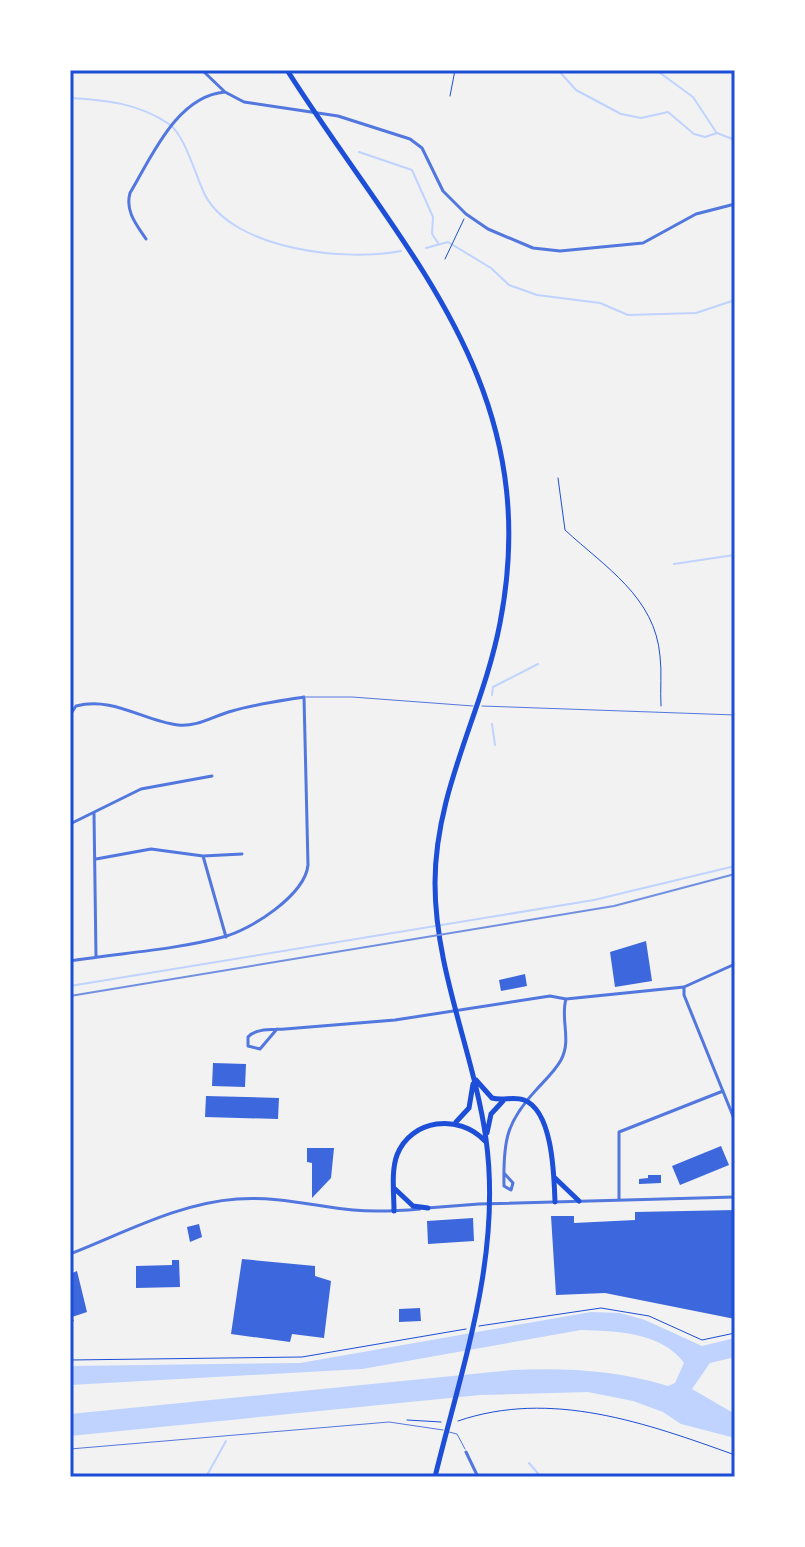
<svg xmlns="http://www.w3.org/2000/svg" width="805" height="1547" viewBox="0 0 805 1547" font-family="'IBM Plex Sans',sans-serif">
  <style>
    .water { fill: #bfd3fe }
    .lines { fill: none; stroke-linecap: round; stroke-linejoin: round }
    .stream { stroke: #bfd3fe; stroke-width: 2 }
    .building { fill: #3d67dc }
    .path { stroke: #1d4ed8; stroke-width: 1 }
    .service { stroke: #5277de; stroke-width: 1 }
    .minor { stroke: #5277de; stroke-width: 3 }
    .trunk { stroke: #1d4ed8; stroke-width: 5 }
    .rail { stroke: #7290e2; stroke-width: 2 }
    .neatline { fill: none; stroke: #1d4ed8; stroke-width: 3 }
  </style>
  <rect width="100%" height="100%" fill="#f2f2f2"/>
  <path class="water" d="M591,1312l29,1 25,7 57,26 33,-8v19l-25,6 -18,26 43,25v24l-54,-14 -18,-12 -30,-11 -45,-9 -108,3 -410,41v-22l442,-44c55,-2 103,0 156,16l7,-3 9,-20c-22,-31 -69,-32 -103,-33l-219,39 -292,16v-19l230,-3z"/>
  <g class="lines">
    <path class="stream" d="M558,70l18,20 45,24 20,4 27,-6 26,22 11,3 12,-4 18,7
      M656,70l37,27 23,35
      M70,98c36,2 68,5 99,26 16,11 27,53 36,71 29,55 141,67 196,56
      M359,152l53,18 21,47 -1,17 6,9
      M426,248l22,-6 43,26 18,17 28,10 63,8 28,12 68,-2 39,-13
      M674,564l60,-9
      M492,695l1,-8 45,-23
      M492,724l3,21
      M70,986l524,-86 141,-34
      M529,1463l12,14
      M206,1477l20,-36"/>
  </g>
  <path class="building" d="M646,941l6,40 -37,6 -5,-35z
    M525,974l2,12 -26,5 -2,-11z
    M213,1063l33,1 -1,23 -33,-1z
    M206,1096l73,2 -1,21 -73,-2z
    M721,1146l8,19 -49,20 -8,-19z
    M307,1148h27l-3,30 -19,20v-35l-5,-1z
    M648,1175h13v8l-22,1v-5l9,-1z
    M735,1210v109l-130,-26 -49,2 -5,-79h23v7l61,-3v-8z
    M473,1218l1,23 -46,3 -1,-23z
    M199,1224l3,13 -12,5 -3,-15z
    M242,1259l73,7v10l16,5 -7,57 -32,-4 -2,8 -59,-8z
    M172,1260h7l1,27 -44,1v-22l36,-1z
    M77,1271l10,41 -15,5 2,4 -4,2v-49z
    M420,1308l1,13 -22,1v-13z"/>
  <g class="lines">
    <path class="path" d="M450,96l5,-26
      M445,259l19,-40
      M558,478l7,52c40,37 90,67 95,126 2,16 0,33 1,50
      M479,1326l122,-18 48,8 53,24 33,-7
      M70,1360l232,-3 164,-28
      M407,1420l34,2
      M458,1421c93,-32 188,2 277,34"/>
    <path class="service" d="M306,697h46l121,9
      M482,706l253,9
      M449,1432l8,2 8,15
      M70,1449l319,-27 54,8"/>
    <path class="minor" d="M202,70l23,22 19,10 94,14 72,23 12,9 21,43 23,23 22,15 45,19 27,3 83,-8 53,-29 39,-10
      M146,239c-10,-15 -21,-28 -16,-46 22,-37 47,-97 95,-101
      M70,715l6,-9c36,-10 68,15 102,19 20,2 35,-9 54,-14 24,-7 48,-10 72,-14l4,168c-3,30 -57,65 -85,72 -49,13 -103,16 -153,24
      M94,813l2,144
      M70,824l71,-35 71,-13
      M203,856l39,-2
      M96,859l55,-10 52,7 23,81
      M684,987v8l51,126
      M277,1029l-17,20 -12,-3v-9c8,-9 25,-7 37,-8l110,-9 155,-24 16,3
      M504,1173l9,10 -2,7 -7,-4c-1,-45 2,-64 33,-97 8,-9 18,-18 24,-29 11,-20 -1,-41 5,-61l118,-12 51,-23
      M619,1200v-68l104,-41
      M427,1208l52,-4 256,-7
      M70,1254c54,-21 109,-51 167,-55 40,-3 77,7 116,11 22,2 44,1 67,-1
      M466,1452l12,25"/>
    <path class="trunk" d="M287,70c116,183 259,315 213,553 -17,89 -65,167 -65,260 0,88 39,170 51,256 16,117 -24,227 -51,338
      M476,1080l16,18c11,3 22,-2 32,2 29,11 30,76 31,102
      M456,1122l13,-14 4,-24
      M487,1133l4,-19 12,-13
      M555,1178l24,23
      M395,1189l18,17 15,2
      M394,1211c0,-18 -3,-40 3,-56 14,-36 62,-42 88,-14"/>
    <path class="rail" d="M70,996l544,-90 121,-32"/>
  </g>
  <rect width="805" height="1547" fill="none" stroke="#ffffff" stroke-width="144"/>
  <rect x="72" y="72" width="661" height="1403" class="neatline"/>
</svg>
